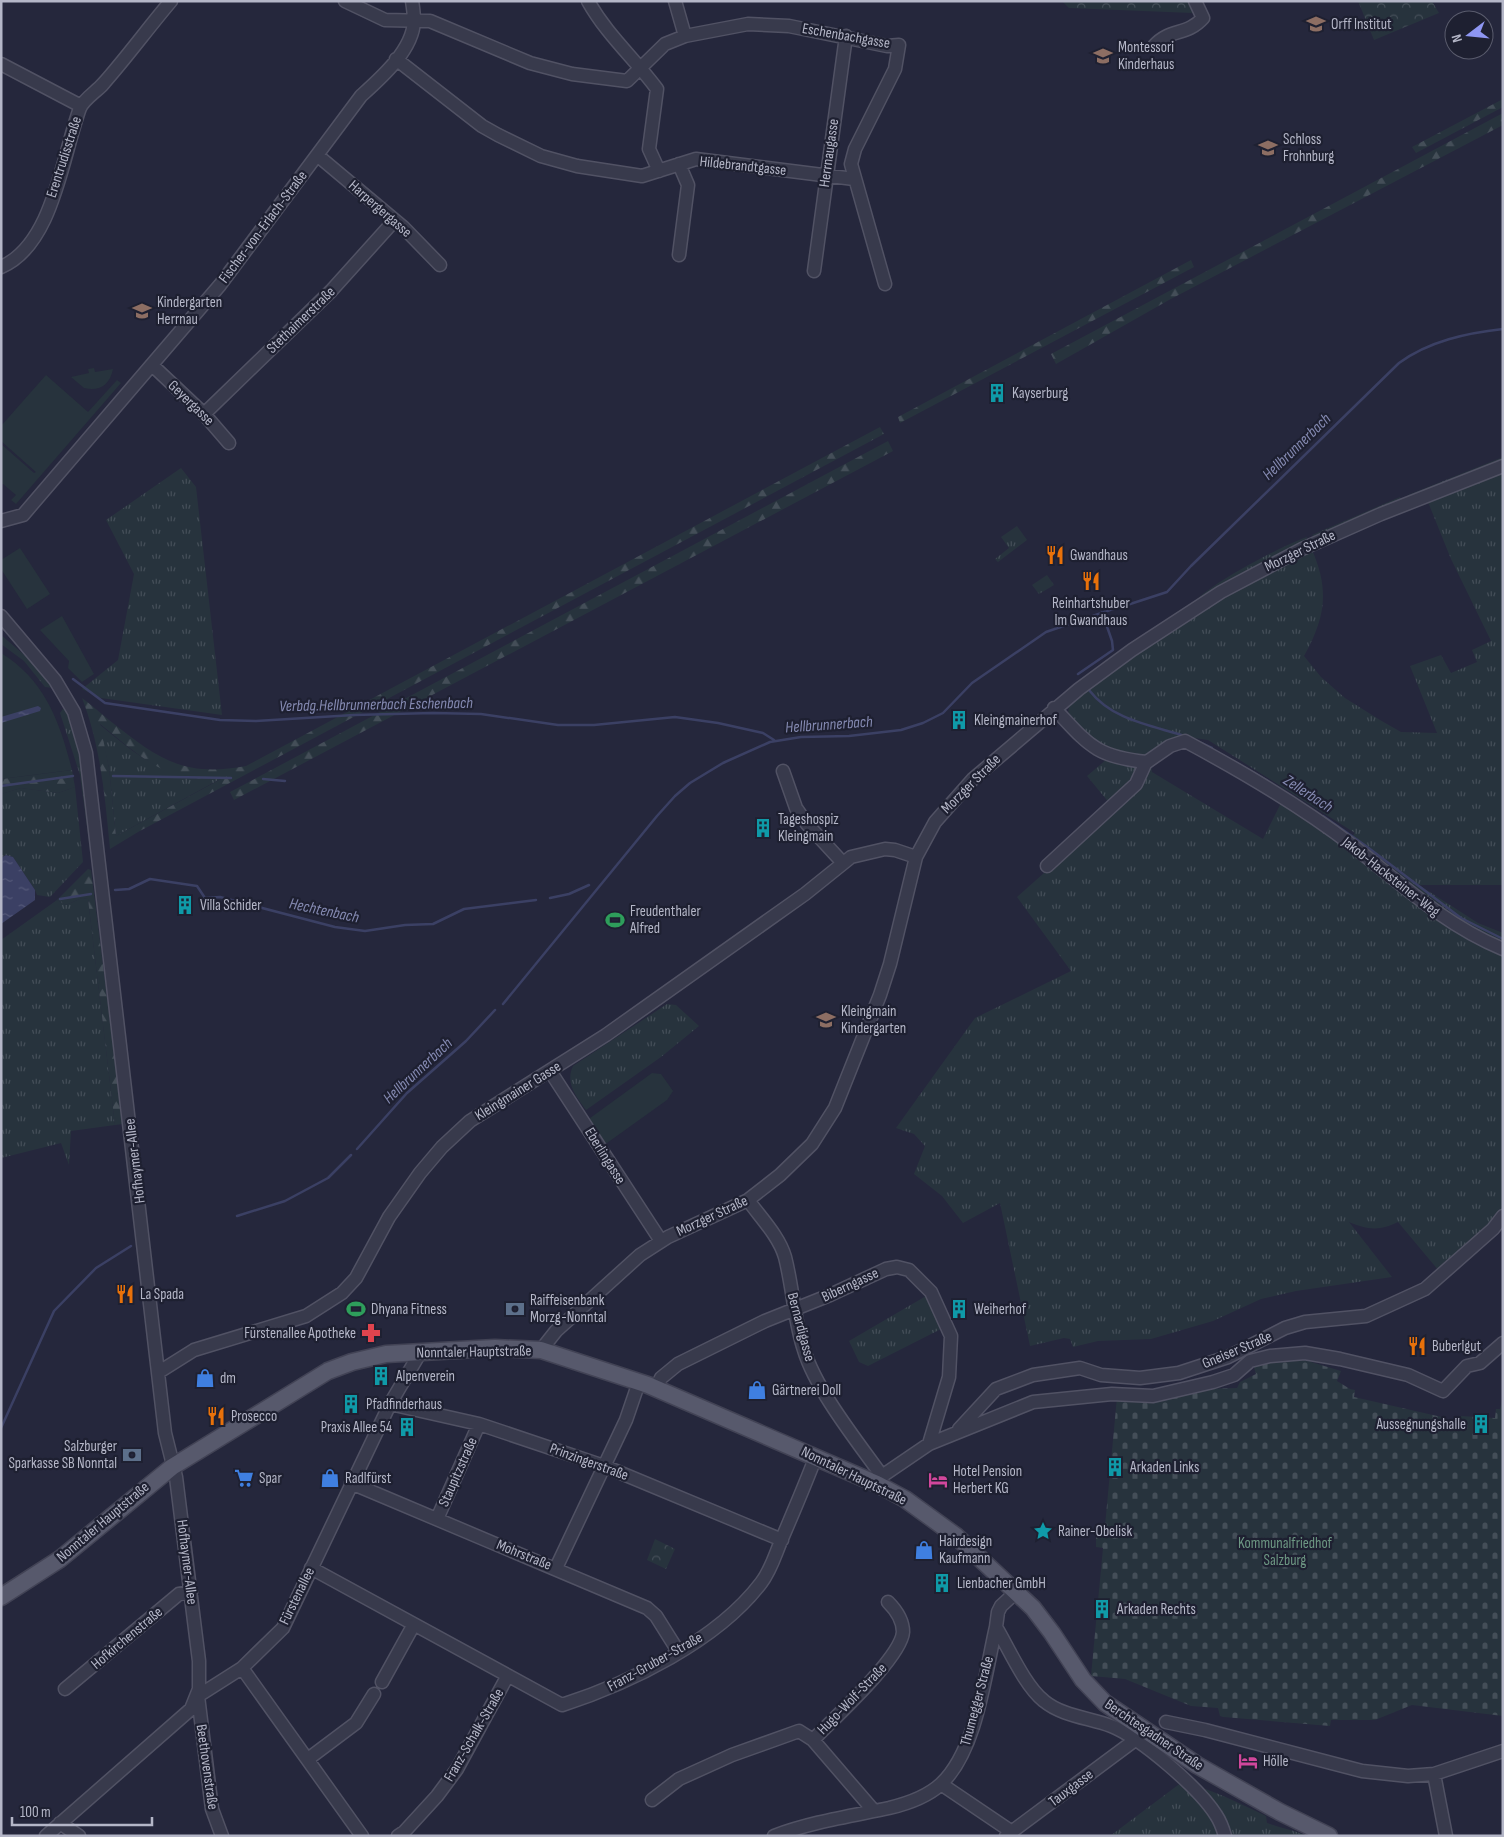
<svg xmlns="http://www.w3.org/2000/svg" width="1504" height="1837" viewBox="0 0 1504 1837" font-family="'Sofia Sans Condensed',sans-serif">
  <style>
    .grass { fill: url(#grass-tufts) }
    .forest { fill: url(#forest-firs); fill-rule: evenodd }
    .cemetery { fill: url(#cemetery-stones) }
    .park { fill: url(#park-crowns) }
    .garden { fill: #27333d }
    .water { fill: url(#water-ripples) }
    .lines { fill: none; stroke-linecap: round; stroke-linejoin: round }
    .stream { stroke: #3b4064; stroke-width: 2.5 }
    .minor-casing { stroke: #515264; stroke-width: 15 }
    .major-casing { stroke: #424355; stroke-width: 19 }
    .minor { stroke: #383a4c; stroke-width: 12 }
    .major { stroke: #57596c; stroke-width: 16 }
    .labels { text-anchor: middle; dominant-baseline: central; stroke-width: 4.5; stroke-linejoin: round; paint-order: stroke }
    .poi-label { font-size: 15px; fill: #b4b6c7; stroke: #1e2031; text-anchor: start }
    .street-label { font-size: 15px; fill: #b4b6c7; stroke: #1e2031 }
    .park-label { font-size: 15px; fill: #6d9783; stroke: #1e2031 }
    .water-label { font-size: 16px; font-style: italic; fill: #858ab2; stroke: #1e2031 }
  </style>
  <defs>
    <pattern id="grass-tufts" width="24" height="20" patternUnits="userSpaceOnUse" patternTransform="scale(1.25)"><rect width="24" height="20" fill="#27333d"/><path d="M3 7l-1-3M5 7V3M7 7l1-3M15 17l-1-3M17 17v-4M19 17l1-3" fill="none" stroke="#444e58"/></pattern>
    <pattern id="forest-firs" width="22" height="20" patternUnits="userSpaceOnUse" patternTransform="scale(1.25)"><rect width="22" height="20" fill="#27333d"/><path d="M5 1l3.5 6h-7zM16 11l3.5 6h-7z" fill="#444e58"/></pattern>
    <pattern id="cemetery-stones" width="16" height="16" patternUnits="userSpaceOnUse" patternTransform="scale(1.25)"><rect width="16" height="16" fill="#27333d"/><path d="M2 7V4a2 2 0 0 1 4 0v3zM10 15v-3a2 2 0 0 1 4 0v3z" fill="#444e58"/></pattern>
    <pattern id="park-crowns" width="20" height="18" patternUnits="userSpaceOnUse" patternTransform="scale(1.25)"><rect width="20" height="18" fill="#27333d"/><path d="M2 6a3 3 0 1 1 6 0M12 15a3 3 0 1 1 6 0" fill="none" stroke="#444e58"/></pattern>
    <pattern id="water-ripples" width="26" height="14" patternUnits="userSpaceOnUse" patternTransform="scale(1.25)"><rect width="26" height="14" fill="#3b4064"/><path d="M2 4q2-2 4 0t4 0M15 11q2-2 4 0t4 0" fill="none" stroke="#555979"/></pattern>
  </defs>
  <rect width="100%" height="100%" fill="#25273c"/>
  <path class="grass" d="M1503,457v4l-94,36 -1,-2z
    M181,468l15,19 26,228 -121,-17 -19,-9 36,-29 16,-86 -28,-54z
    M1503,472v413h-84l59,38 25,10v12l-36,-16 -117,-90 5,-6 -147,-93 -27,-4 -32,16 3,20 111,67 19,-38 221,153v255l-11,16 -53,46 -41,-49c-18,9 -30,8 -49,0l43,55 -96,14 -35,8 -48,22 -62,18 -53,2 -25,6 -3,-8 -6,-1 -34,8 -30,-143 -37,20 -21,-27 -28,-22 11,-28 -11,-12 -18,-6 79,-110 96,-47 -54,-74 98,-87 -28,-34 27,-23 -16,-7 -30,-31 1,-11 39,-31 125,-82 79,-41c18,41 13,68 -8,106l17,21 24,21 35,22 21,12 36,1 -27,-67 31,-11 10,18 26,-11 -5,-12 19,-9 -40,-82 -23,-57z
    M1400,497l2,4 -87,36 -3,-2z
    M1017,526l10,14 -29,22 -3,-3 14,-11 -8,-11z
    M1307,537l-1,5 -112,61c13,-18 91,-59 113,-66z
    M1047,575l7,10 -15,9 -7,-9z
    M1,635l35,30 18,23 -9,-1 -21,-26 -23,-17z
    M63,709l3,1 14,39 12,99 -2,1 -10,-74 -20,-62z
    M99,724c41,34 68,57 123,54l-106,58 -7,-68z
    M75,787l8,75 -33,35 -13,-2 -2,-5 -22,-33 -7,-2 -5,3v-64l20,-6 37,5z
    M82,898l6,1 27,226 -44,6 -2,34 -8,-22 -60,15v-218l56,-40 9,5z
    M667,1004l9,1 23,21 -38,31 -75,53c-10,-14 -21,-27 -13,-44z
    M926,1296l17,32 -75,38 -9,-4 -10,-21z
    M1182,1782c30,7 57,21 84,34l1,7c14,5 26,7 40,13h-197z"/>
  <path class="forest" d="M1503,99v8l-87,46 -4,-6z
    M1503,113v12l-334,175 -113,64 -5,-10z
    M1191,260l3,7 -294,156 -2,-6z
    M880,427l4,7 -746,398 -28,17c-5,-51 -9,-102 -28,-151 10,7 18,15 27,22 48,38 74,58 137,46zM100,724c24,19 48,42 78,52 14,4 29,2 43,3l-105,57 -7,-68z
    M888,441l5,10 -659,349 -4,-8z
    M72,770l3,17 -17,6 -37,-5 -20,6v-15z
    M88,869l3,1 32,254 -8,1 -27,-226 -6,-1 -16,7 -9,-5z"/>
  <path class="cemetery" d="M1311,1359v3l30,9 -4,10 13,8 5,1 -1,7 92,21 -1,10 13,2 2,-14 35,2 1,-9h4l3,-12v319l-91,-11 -37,15h-44l-1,6 -107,-9 -3,-1 -2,-8 -27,-2 -66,-27 -34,-3 12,-128 -7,-1v-17l2,-5 7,1 12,-129 84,-8 36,-1 3,-6 16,-8 -3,-10 10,-3z"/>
  <path class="park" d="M1062,1h125l6,12 -124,-5z
    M1358,1h74l7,12 -65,27z
    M655,1539l20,10 -9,20 -19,-9z"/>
  <path class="garden" d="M94,368l1,4 18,-3c-3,16 -14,23 -29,19l-13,-11 18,-4 -1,-4z
    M46,375l42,37 29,-32 4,3 -105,121 -5,-4 5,-5 -13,-11 -2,1v-41l33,29 2,-1 -35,-31v-15z
    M20,548l30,46 -23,15 -26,-40v-9z
    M62,616l32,58 -12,8 -14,-14 1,-7 -29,-31z
    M1,653c44,27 59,69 71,117l-71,9z
    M652,1073l9,1 12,17 -6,9 -60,43 -7,-1 -14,-21z"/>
  <path class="water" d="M38,706l3,2 -1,3 -39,12v-6z
    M6,855l7,2 22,33v10l-34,24v-66z"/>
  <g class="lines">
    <path class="stream" d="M1121,607l46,-15 24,-26 208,-203c30,-22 68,-30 104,-34
      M1078,674l35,-24 -1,-9 -10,-29
      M73,679l32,24 115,17 36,1 98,-6 79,-2 48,1 77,11h36l81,-8 43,6 45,10 11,7
      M1089,690c23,30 61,35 96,46
      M1201,743l11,5
      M1221,754l47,27
      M113,776l118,2
      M263,779l22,2
      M1,786l72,-10
      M1323,816l43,30 95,72 42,21
      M115,890l14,-1 21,-10 47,7 8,12 15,-1 115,30 30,4 40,-6 28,-1 31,-15 72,-9
      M550,898l19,-4 20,-9
      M60,899l31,-5
      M503,1004l154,-188 18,-20 15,-13 33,-20 47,-21 31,-5 48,-1 52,-6 22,-7 20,-10 29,-30 74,-51 67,-23
      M357,1149l50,-56 59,-52 29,-31
      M237,1216l48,-15 43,-23 23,-23
      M1,1428l53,-117 42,-43 35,-22"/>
    <g class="minor-casing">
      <path id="minor" d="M345,1l40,19 45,1 100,42 42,11 55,7 38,-37 20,-8 63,-12 41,2 98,20 12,-1 -4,24 -40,80 -4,15 34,120
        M588,1c19,34 47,58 69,88l-8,60 10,22
        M675,1l10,35
        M1154,46c16,-18 33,-10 49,-28l-8,-17
        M396,59l86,67 16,9 43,21 36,10 65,10 54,-17 158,20
        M1,64l80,42
        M317,155l86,72 37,38
        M679,255l9,-70 -9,-21
        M1,267c52,-22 61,-110 79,-159 4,-9 17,-17 23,-24 24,-27 45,-56 68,-83
        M814,271l32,-235
        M152,365l52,49 25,29
        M204,414l127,-123 63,-70
        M1,521l22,-6 197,-230 141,-189c20,-18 52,-46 53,-75 0,-7 -1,-14 -2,-20
        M1,616l54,64 19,32 12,41 79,680 11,44 23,184v28l-8,20 -145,127
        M1054,708c34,36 41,49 93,54l23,-16 15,-5c58,31 116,65 168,105 48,38 92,79 150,103
        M783,771l13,37 11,16 36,39
        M1047,866l89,-82 10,-22
        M550,1071l111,170
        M748,1200c12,17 31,36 37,57 8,31 9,63 19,93 12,40 53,91 78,126
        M541,1350l15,-19 84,-76 28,-18 80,-37 32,-25 32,-31 23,-36 45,-113 10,-31 26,-107 19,-35 38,-43 106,-90 53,-39 89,-58 81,-43 79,-35 122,-48
        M159,1372l35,-22 112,-34 36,-23 14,-15 33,-61 31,-44 22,-26 28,-26 136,-86 199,-141 46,-37 34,-8 10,1 21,7
        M656,1388l5,-10 17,-14 87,-43 65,-26 56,-26 11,-2 12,3 22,22 20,44 -2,41 -20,67
        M390,1404l89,20 125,42 178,74
        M959,1429l37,-40 37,-14 47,-7 21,7 39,3 39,-5 49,-16 57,-29 20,-6 61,-6 59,-27 68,-60 10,-13
        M351,1483l296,125 9,8 22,35
        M877,1484l5,-8 47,-32 104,-42 79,-8 41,2 60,-14 21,-7 16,-14 20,-5 35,-3 35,6 68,16 35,16 24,-25 13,-3 23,-20
        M437,1519l42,-95
        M311,1568l251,137c68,-22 155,-64 199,-122 10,-13 14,-28 20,-42 12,-28 24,-56 35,-85
        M556,1568l70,-148 13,-38
        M996,1627c13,22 29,59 48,74 18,15 46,17 67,25 30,12 88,62 105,89 4,6 7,14 9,21
        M242,1668l120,168
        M382,1682l31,-56
        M65,1689l114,-95 12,-2
        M198,1696l44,-28 41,-40 107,-224 30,-51
        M198,1696l14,113 10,27
        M1166,1722l39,8 157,41 46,5 26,-2 69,-23
        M308,1759l48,-36 18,-29
        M1434,1774l12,62
        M941,1784l71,48
        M652,1800l27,-21 53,-24 67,-24 14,9
        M874,1811l-61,-71c19,-20 88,-82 90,-108 0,-11 -7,-22 -15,-30
        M60,1823l19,13
        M398,1836l6,-4 33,-36 20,-27 50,-92
        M774,1836c37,-14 77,-20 115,-28 17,-4 39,-12 52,-24 36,-34 44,-110 55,-157l2,-15 3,-6 14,-13
        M1006,1836l129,-96"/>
    </g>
    <g class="major-casing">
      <path id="major" d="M1,1597l59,-38 112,-92 156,-96 24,-9 34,-8 109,-6 46,2 107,35 229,99 28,15 51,37 77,72 19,25 31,47 22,23 92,62 83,47 49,24"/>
    </g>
    <use href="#minor" class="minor"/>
    <use href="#major" class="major"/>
  </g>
  <defs>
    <g id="university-bare" transform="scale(1.5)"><path d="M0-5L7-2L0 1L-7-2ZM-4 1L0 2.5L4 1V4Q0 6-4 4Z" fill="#8d6e63" stroke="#1e2031" stroke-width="2.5" paint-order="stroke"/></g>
    <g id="school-bare" transform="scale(1.5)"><path d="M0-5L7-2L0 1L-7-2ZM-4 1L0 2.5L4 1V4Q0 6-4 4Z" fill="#8d6e63" stroke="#1e2031" stroke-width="2.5" paint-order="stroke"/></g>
    <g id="building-bare" transform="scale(1.5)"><path d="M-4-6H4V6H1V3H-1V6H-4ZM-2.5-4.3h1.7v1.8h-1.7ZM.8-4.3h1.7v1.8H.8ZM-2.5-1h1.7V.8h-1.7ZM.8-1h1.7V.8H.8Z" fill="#0f9aa8" stroke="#1e2031" stroke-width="2.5" paint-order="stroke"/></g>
    <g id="restaurant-bare" transform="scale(1.5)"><path d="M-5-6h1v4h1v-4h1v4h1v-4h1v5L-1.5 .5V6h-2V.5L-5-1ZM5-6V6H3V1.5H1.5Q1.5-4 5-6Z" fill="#e8710a" stroke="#1e2031" stroke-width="2.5" paint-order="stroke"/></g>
    <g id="stadium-bare" transform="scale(1.5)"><path d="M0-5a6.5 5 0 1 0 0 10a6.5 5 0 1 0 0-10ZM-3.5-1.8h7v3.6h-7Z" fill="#2e9e5b" stroke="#1e2031" stroke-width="2.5" paint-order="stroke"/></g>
    <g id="bank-bare" transform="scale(1.5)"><path d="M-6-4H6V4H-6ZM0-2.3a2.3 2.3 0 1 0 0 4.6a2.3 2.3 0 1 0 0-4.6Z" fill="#5c6f8a" stroke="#1e2031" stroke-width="2.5" paint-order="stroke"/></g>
    <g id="pharmacy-bare" transform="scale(1.5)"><path d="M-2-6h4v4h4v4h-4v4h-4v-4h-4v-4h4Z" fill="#e0444e" stroke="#1e2031" stroke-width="2.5" paint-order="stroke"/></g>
    <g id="shop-bare" transform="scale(1.5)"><path d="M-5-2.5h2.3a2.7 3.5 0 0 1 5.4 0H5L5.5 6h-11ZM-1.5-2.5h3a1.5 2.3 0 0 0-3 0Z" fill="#3f7fe0" stroke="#1e2031" stroke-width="2.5" paint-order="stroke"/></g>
    <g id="supermarket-bare" transform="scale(1.5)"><path d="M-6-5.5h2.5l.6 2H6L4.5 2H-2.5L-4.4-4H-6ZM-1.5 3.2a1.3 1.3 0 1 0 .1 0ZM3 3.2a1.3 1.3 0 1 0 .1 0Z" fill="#3f7fe0" stroke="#1e2031" stroke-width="2.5" paint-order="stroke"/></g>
    <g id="hotel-bare" transform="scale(1.5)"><path d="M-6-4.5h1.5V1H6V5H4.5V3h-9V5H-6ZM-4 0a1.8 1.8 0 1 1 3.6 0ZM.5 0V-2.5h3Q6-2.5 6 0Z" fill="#d1479c" stroke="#1e2031" stroke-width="2.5" paint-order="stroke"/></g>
    <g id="sight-bare" transform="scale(1.5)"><path d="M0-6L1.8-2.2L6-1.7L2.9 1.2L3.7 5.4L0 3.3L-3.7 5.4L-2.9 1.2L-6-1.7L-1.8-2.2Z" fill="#0f9aa8" stroke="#1e2031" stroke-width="2.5" paint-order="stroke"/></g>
  </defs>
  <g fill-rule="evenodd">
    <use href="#university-bare" x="1316" y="24"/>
    <use href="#school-bare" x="1103" y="56"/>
    <use href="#university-bare" x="1268" y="148"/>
    <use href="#school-bare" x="142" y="311"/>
    <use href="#building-bare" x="997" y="393"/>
    <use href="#restaurant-bare" x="1055" y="555"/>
    <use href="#restaurant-bare" x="1091" y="581"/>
    <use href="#building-bare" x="959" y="720"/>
    <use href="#building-bare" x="763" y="828"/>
    <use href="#building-bare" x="185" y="905"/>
    <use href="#stadium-bare" x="615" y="920"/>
    <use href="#school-bare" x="826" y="1020"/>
    <use href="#restaurant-bare" x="125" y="1294"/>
    <use href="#stadium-bare" x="356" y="1309"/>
    <use href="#bank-bare" x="515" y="1309"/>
    <use href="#building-bare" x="959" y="1309"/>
    <use href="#pharmacy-bare" x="371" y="1333"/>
    <use href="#restaurant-bare" x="1417" y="1346"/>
    <use href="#building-bare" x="381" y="1376"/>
    <use href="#shop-bare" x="205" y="1378"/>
    <use href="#shop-bare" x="757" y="1390"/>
    <use href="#building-bare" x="351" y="1404"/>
    <use href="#restaurant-bare" x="216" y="1416"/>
    <use href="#building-bare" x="1481" y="1424"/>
    <use href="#building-bare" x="407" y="1427"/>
    <use href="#bank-bare" x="132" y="1455"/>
    <use href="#building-bare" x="1115" y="1467"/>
    <use href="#supermarket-bare" x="244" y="1478"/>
    <use href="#shop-bare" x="330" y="1478"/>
    <use href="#hotel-bare" x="938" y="1480"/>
    <use href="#sight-bare" x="1043" y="1531"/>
    <use href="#shop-bare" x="924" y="1550"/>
    <use href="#building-bare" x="942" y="1583"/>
    <use href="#building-bare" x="1102" y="1609"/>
    <use href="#hotel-bare" x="1248" y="1761"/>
  </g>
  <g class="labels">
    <g class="poi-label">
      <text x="1331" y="24">Orff Institut</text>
      <text x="1118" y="47">Montessori<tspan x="1118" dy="17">Kinderhaus</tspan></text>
      <text x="1283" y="139">Schloss<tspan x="1283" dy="17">Frohnburg</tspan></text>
      <text x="157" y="302">Kindergarten<tspan x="157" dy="17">Herrnau</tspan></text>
      <text x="1012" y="393">Kayserburg</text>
      <text x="1070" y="555">Gwandhaus</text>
      <text x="1091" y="603" text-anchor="middle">Reinhartshuber<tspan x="1091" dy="17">Im Gwandhaus</tspan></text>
      <text x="974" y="720">Kleingmainerhof</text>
      <text x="778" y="819">Tageshospiz<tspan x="778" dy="17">Kleingmain</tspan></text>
      <text x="200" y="905">Villa Schider</text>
      <text x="630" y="911">Freudenthaler<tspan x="630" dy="17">Alfred</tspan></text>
      <text x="841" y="1011">Kleingmain<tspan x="841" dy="17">Kindergarten</tspan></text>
      <text x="140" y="1294">La Spada</text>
      <text x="530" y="1300">Raiffeisenbank<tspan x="530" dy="17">Morzg-Nonntal</tspan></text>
      <text x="371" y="1309">Dhyana Fitness</text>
      <text x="974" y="1309">Weiherhof</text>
      <text x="356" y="1333" text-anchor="end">Fürstenallee Apotheke</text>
      <text x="1432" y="1346">Buberlgut</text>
      <text x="396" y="1376">Alpenverein</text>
      <text x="220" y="1378">dm</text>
      <text x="772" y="1390">Gärtnerei Doll</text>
      <text x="366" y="1404">Pfadfinderhaus</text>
      <text x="231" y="1416">Prosecco</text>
      <text x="1466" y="1424" text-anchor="end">Aussegnungshalle</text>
      <text x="392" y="1427" text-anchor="end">Praxis Allee 54</text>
      <text x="117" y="1446" text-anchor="end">Salzburger<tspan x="117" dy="17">Sparkasse SB Nonntal</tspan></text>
      <text x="1130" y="1467">Arkaden Links</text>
      <text x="953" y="1471">Hotel Pension<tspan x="953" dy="17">Herbert KG</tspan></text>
      <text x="259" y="1478">Spar</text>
      <text x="345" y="1478">Radlfürst</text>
      <text x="1058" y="1531">Rainer-Obelisk</text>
      <text x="939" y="1541">Hairdesign<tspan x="939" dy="17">Kaufmann</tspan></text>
      <text x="957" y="1583">Lienbacher GmbH</text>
      <text x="1117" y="1609">Arkaden Rechts</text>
      <text x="1263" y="1761">Hölle</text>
    </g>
    <g class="street-label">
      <text transform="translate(846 36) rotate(10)">Eschenbachgasse</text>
      <text transform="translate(829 153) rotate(-82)">Herrnaugasse</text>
      <text transform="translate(64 157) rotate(-72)">Erentrudisstraße</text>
      <text transform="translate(743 166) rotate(6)">Hildebrandtgasse</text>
      <text transform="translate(380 209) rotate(41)">Harpergergasse</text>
      <text transform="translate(263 227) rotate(-53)">Fischer-von-Erlach-Straße</text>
      <text transform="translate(301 320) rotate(-44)">Stethaimerstraße</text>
      <text transform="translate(191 403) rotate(44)">Geyergasse</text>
      <text transform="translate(1300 551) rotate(-26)">Morzger Straße</text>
      <text transform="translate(971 784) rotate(-45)">Morzger Straße</text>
      <text transform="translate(1391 877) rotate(38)">Jakob-Hacksteiner-Weg</text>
      <text transform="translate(518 1091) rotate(-32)">Kleingmainer Gasse</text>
      <text transform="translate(605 1156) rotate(58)">Eberlingasse</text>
      <text transform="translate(135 1161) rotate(-97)">Hofhaymer-Allee</text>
      <text transform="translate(712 1216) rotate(-25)">Morzger Straße</text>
      <text transform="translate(850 1285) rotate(-25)">Biberngasse</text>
      <text transform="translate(801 1327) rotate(75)">Bernardigasse</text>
      <text transform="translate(1237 1350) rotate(-23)">Gneiser Straße</text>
      <text transform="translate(474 1352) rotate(-1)">Nonntaler Hauptstraße</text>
      <text transform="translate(589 1462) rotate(20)">Prinzingerstraße</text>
      <text transform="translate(458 1472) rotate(-66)">Staupitzstraße</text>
      <text transform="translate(854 1476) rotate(26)">Nonntaler Hauptstraße</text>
      <text transform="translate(103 1522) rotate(-40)">Nonntaler Hauptstraße</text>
      <text transform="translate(524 1555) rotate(22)">Mohrstraße</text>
      <text transform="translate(187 1562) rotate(83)">Hofhaymer-Allee</text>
      <text transform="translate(297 1596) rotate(-64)">Fürstenallee</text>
      <text transform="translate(127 1638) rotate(-40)">Hofkirchenstraße</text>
      <text transform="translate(655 1662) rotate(-29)">Franz-Gruber-Straße</text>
      <text transform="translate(852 1699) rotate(-46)">Hugo-Wolf-Straße</text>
      <text transform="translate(977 1701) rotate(-75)">Thumegger Straße</text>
      <text transform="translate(474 1735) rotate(-60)">Franz-Schalk-Straße</text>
      <text transform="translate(1154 1735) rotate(34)">Berchtesgadner Straße</text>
      <text transform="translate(207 1767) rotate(82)">Beethovenstraße</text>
      <text transform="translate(1071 1788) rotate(-37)">Tauxgasse</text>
    </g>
    <g class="park-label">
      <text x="1285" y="1543">Kommunalfriedhof<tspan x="1285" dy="17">Salzburg</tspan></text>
    </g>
    <g class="water-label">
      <text transform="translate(1297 447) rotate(-44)">Hellbrunnerbach</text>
      <text transform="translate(376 705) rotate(-1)">Verbdg.Hellbrunnerbach Eschenbach</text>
      <text transform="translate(829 725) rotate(-4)">Hellbrunnerbach</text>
      <text transform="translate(1308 794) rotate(33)">Zellerbach</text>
      <text transform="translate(324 911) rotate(12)">Hechtenbach</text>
      <text transform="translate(418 1071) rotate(-43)">Hellbrunnerbach</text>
    </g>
  </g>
  <rect width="1504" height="1837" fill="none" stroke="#b4b6c7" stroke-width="5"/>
  <g transform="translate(1469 35) rotate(254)"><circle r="24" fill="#1e2031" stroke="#5a5c6d"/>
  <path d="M0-4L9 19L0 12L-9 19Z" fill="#8e96f2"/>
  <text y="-8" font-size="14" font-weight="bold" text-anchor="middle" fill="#b4b6c7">N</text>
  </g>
  <path d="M12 1817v8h140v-8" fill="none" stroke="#b4b6c7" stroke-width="2.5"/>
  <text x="20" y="1817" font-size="15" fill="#b4b6c7" stroke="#1e2031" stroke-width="4" paint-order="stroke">100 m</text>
</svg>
